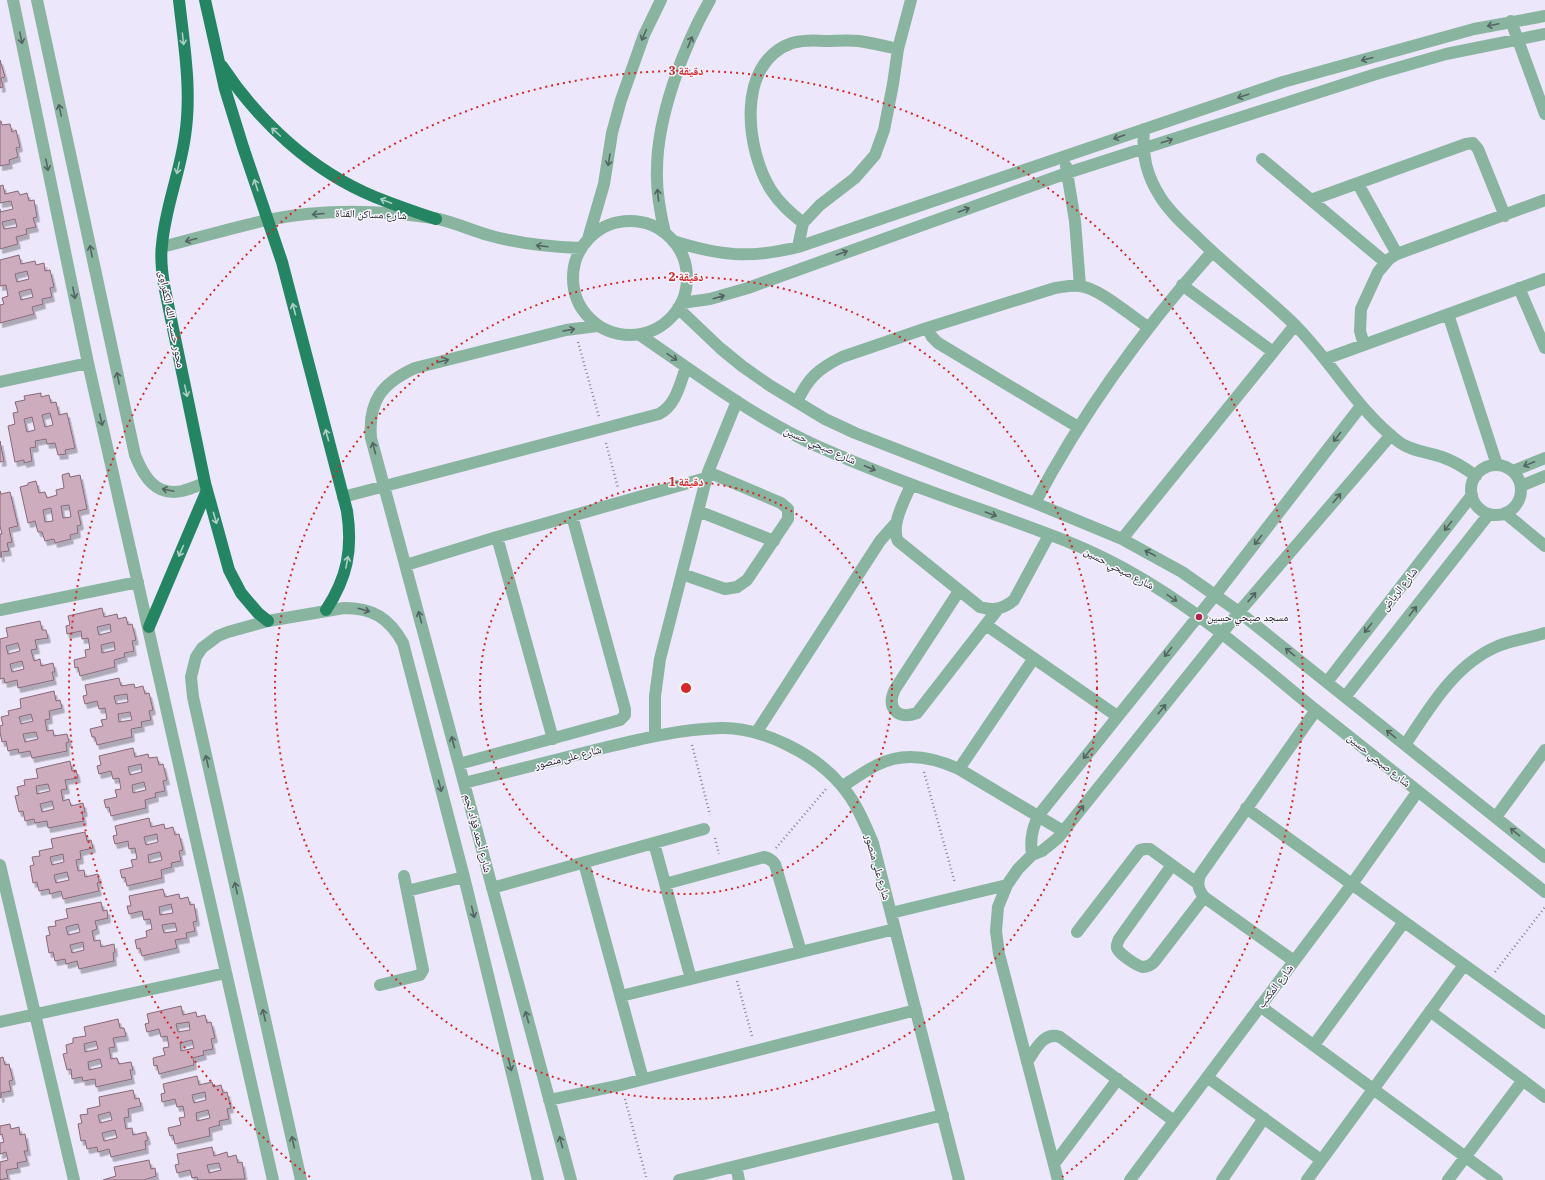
<svg xmlns="http://www.w3.org/2000/svg" width="1545" height="1180" viewBox="0 0 1545 1180" font-family="'IBM Plex Serif','Noto Naskh Arabic',serif">
  <style>
    .building { fill: #cdacbd; stroke: #876979; fill-rule: evenodd; filter: url(#shadow) }
    .lines { fill: none; stroke-linecap: round; stroke-linejoin: round }
    .path { stroke: #8b8796; stroke-width: 2.5; stroke-dasharray: 1 3; stroke-linecap: butt }
    .minor { stroke: #89b49f; stroke-width: 12 }
    .major { stroke: #238561; stroke-width: 12 }
    .oneway { stroke: #536562 }
    .oneway2 { stroke: #adcec6 }
    .ring { fill: none; stroke: #d62828; stroke-width: 2; stroke-dasharray: 2 4 }
    .poi-dot { fill: #b3214c; stroke: #f8f6fd; stroke-width: 1.5 }
    .labels { text-anchor: middle; dominant-baseline: central; stroke-width: 3; stroke-linejoin: round; paint-order: stroke }
    .street-label { font-size: 11px; fill: #272430; stroke: #f8f6fd }
    .poi-label { font-size: 11px; fill: #272430; stroke: #f8f6fd; text-anchor: start }
    .centre { fill: #d62828; stroke: #f8f6fd; stroke-width: 2 }
    .ring-label { font-size: 12px; text-anchor: middle; font-weight: bold; fill: #d62828; stroke: #f8f6fd; stroke-width: 3; stroke-linejoin: round; paint-order: stroke }
  </style>
  <defs>
    <filter id="shadow"><feDropShadow dx="2.5" dy="4.5" stdDeviation="0" flood-color="#0004"/></filter>
  </defs>
  <rect width="100%" height="100%" fill="#ece7fa"/>
  <path class="building" d="M0,60l5,17 -4,1 2,9 -3,1z
    M0,121h1l1,4 8,-1 2,8 4,-2 4,17 -4,1 2,9 -9,3 1,4 -10,2z
    M3,185l2,9 13,-3 2,4 7,-2 2,8 5,-1 3,17 -4,1 3,9 -10,2 1,5 -11,3 2,7 -18,5v-40v3l13,-3 -2,-8 -11,2v-17zM15,219l2,8 -13,2 -2,-7z
    M19,255l2,9 14,-3 1,4 8,-2 1,8 5,-1 4,17 -4,1 2,9 -10,2 1,5 -11,3 2,7 -34,9v-18l4,-1 -2,-6 6,-2 -2,-11 -6,1v-26zM27,271l2,8 -12,3 -2,-8zM31,289l2,8 -12,3 -2,-8z
    M41,393v4l8,-2 2,8 5,-1 3,13 8,-2 8,35 -10,2 1,4 -8,1 -3,-12 -8,1 -1,-5 -11,2 1,6 -6,1 2,13 -8,2v-3l-9,2 -7,-36 7,-2 -2,-11 5,-1 -3,-10 10,-2 -1,-4zM50,413l3,12 -8,2 -3,-12zM32,417l3,13 -8,2 -3,-13z
    M0,441l4,20 -4,1z
    M69,473l1,4 10,-2 7,34 -9,2 3,14 -4,1 1,7 -8,2 1,4 -16,4 -1,-4 -9,2 -3,-9h-4l-3,-11 -7,2 -8,-36 8,-2v-2l8,-2 3,12 6,-1 2,6 10,-3 -1,-5 8,-2 -2,-13zM69,505l2,12 -8,1 -2,-12zM51,508l2,13 -8,1 -2,-12z
    M0,491l1,3 9,-2 8,34 -9,2 3,14 -5,1 2,8 -8,1 1,5h-2v-23h2l-2,-8z
    M102,608l2,9 13,-3 1,5 8,-2 2,8 4,-1 4,16 -4,1 2,10 -10,2 1,4 -11,3 1,7 -35,9 -2,-9 -3,1 -1,-8 12,-3 -1,-7 5,-1 -2,-11 -6,1 -1,-8 -14,3 -1,-8 4,-1 -2,-9zM110,624l1,8 -12,3 -2,-8zM114,642l1,8 -13,3 -1,-8z
    M40,621l2,9h4l2,8 -13,2 2,9 -6,1 3,11 6,-2 1,7 12,-3 2,9h-3l2,8 -36,8 -1,-8 -12,3 -1,-5 -4,1v-40l8,-2 -2,-9zM18,643l2,8 -12,3 -2,-8zM22,661l2,8 -12,3 -2,-8z
    M119,678l2,8 13,-2 1,4 8,-2 2,8 4,-1 4,17 -4,1 2,9 -10,2 1,5 -11,2 1,8 -35,8 -2,-8h-3l-2,-8 13,-3 -2,-6 6,-1 -2,-11 -6,1 -2,-8 -12,3 -2,-8 4,-1 -2,-10zM127,694l1,8 -12,2 -2,-8zM130,712l2,8 -13,2 -1,-8z
    M54,691l2,10 4,-1 2,8 -13,3 1,8 -5,1 2,11 6,-1 1,6 13,-2 2,8 -3,1 1,8 -35,7 -2,-7 -11,2 -1,-4 -10,2 -2,-10 -4,1 -2,-10v-6l3,-1 -2,-8 8,-2 -1,-4 13,-3 -1,-9zM31,714l2,7 -12,3 -2,-7zM36,732l2,7 -13,3 -2,-8z
    M133,748l2,9 13,-3 1,4 8,-1 2,8 4,-1 4,16 -4,1 2,10 -10,2 1,4 -11,3 1,8 -35,8 -2,-9 -3,1 -2,-8 13,-3 -2,-7 6,-1 -2,-11 -6,1 -2,-8 -12,3 -2,-8 4,-1 -2,-9zM141,764l1,8 -12,3 -2,-8zM144,782l2,8 -13,3 -1,-8z
    M70,761l2,10 4,-1 2,8 -13,2 2,9 -6,1 2,11 6,-2 2,7 12,-3 2,9h-3l2,9 -36,7 -1,-7 -12,2 -1,-4 -9,2 -2,-10 -4,1 -4,-16 4,-1 -2,-8 8,-2 -1,-5 14,-2 -2,-9zM48,784l2,7 -13,3 -1,-8zM52,801l2,8 -12,3 -2,-8z
    M149,818l2,9 13,-3 1,5 8,-2 2,8 4,-1 4,16 -4,1 2,10 -10,2 1,4 -11,3 1,8 -35,8 -2,-9 -3,1 -2,-8 13,-3 -2,-7 6,-1 -2,-11 -6,1 -1,-8 -13,3 -2,-8 4,-1 -2,-9zM157,834l1,8 -12,3 -2,-8zM160,852l2,8 -13,3 -1,-8z
    M85,832l2,9 4,-1 2,8 -13,3 1,8 -5,1 2,11 6,-1 1,7 13,-3 1,8 -2,1 2,8 -36,8 -2,-8 -11,3 -1,-5 -10,2 -2,-9 -4,1 -3,-17 4,-1 -2,-8 8,-1 -1,-5 14,-3 -2,-9zM63,854l1,8 -12,3 -2,-8zM67,872l2,8 -13,3 -2,-8z
    M163,889l2,8 14,-3 1,5 8,-2 2,8 4,-1 3,17 -4,1 2,9 -9,2 1,5 -12,2 2,8 -35,8 -2,-8 -3,1 -2,-9 12,-3 -1,-6 6,-2 -2,-10 -6,1 -2,-9 -13,3 -2,-8h4l-2,-10zM171,904l2,9 -13,2 -1,-8zM175,923l2,8 -13,2 -2,-8z
    M101,902l2,9 4,-1 1,8 -13,3 2,8 -5,2 2,10 6,-1 1,7 13,-3 1,8 -2,1 1,8 -35,8 -2,-8 -11,3 -1,-5 -10,2 -2,-9 -4,1 -3,-17 4,-1 -2,-8 8,-1 -1,-5 13,-3 -2,-9zM78,924l2,8 -12,3 -2,-8zM83,942l1,8 -12,3 -2,-8z
    M181,1006l2,9 13,-3 1,5 8,-2 2,8 4,-1 4,16 -4,1 2,10 -10,2 1,4 -11,3 1,7 -35,9 -2,-9 -3,1 -1,-8 12,-3 -2,-7 6,-1 -2,-11 -6,1 -2,-8 -12,3 -2,-8 4,-1 -2,-9zM189,1022l1,8 -12,2 -2,-8zM192,1040l2,8 -13,3 -1,-8z
    M118,1019l2,9h4l2,8 -13,2 2,9 -6,1 2,11 6,-1 2,6 12,-2 2,8h-3l2,9 -36,8 -1,-8 -12,2 -1,-4 -10,2 -1,-10 -4,1 -4,-16 4,-1 -1,-8 7,-2v-5l13,-2 -2,-9zM96,1041l2,8 -13,3 -1,-8zM100,1059l2,8 -13,3 -1,-8z
    M3,1057l2,8 4,-1 4,16 -4,1 2,10 -10,2 1,4 -2,1v-40z
    M197,1076l2,9 13,-3 1,5 8,-2 2,8 4,-1 4,16 -4,1 2,10 -10,2 1,4 -11,3 1,8 -35,8 -2,-9 -3,1 -2,-8 13,-3 -2,-7 6,-1 -2,-11 -6,1 -2,-8 -13,3 -1,-8 4,-1 -2,-9zM205,1092l1,8 -12,3 -2,-8zM208,1110l2,8 -13,3 -1,-8z
    M133,1090l2,9 4,-1 2,8 -13,3 1,8 -5,1 2,11 6,-1 1,7 13,-3 2,8 -3,1 1,8 -35,8 -2,-8 -11,3 -1,-5 -10,2 -2,-9 -4,1 -3,-17 4,-1 -2,-8 8,-1 -1,-5 13,-3 -1,-9zM110,1112l2,8 -12,3 -2,-8zM115,1130l2,8 -13,3 -2,-8z
    M10,1124l1,5 8,-2 1,8 5,-1 3,17h-4l3,10 -10,2 1,5 -12,2 2,8 -8,2v-18l8,-2 -2,-8 -6,2v-11l4,-1 -2,-8 -2,1v-9z
    M212,1147l2,9 13,-4 1,5 8,-2 2,8 4,-1 3,17 -47,1 -1,-3 -5,1 -2,-8 -13,3 -2,-8 4,-1 -2,-10zM219,1163l2,7 -12,3 -2,-8z
    M149,1160l2,9 4,-1 1,8 -12,4h-41l13,-4 -2,-9z"/>
  <g class="lines">
    <path class="path" d="M578,342l21,75
      M606,443l12,45
      M692,745l18,70
      M924,772l31,111
      M715,838l4,16
      M776,848l50,-59
      M1495,972l50,-65
      M737,981l15,55
      M625,1099l22,81"/>
    <path class="minor" d="M13,0l75,363 185,817
      M37,0l98,455c8,20 20,42 47,36 8,-2 15,-5 23,-8
      M1511,21l34,93
      M1144,129c-2,26 2,46 17,69 9,14 22,26 35,38 31,31 67,58 99,89 37,37 62,85 104,117 12,9 29,10 43,15 12,4 23,11 34,19
      M1262,159l123,103
      M1066,166l9,55 5,65
      M1358,184l39,70
      M1311,200l155,-56 7,-1 5,6 27,67
      M573 278a57 57 0 1 1 114 0a57 57 0 1 1-114 0Z
      M803,223c-12,-10 -23,-19 -32,-33 -25,-40 -36,-127 21,-147 11,-3 22,-3 33,-2 11,0 23,-1 34,0 13,2 26,5 39,8
      M665,233c-5,-21 -9,-42 -8,-63 0,-53 27,-125 53,-170
      M588,239l16,-55 8,-51 9,-33 23,-65 17,-35
      M673,241c48,15 76,18 125,6l485,-165 191,-53 71,-13
      M162,247c35,-9 70,-19 105,-27 55,-11 112,-10 166,-2 19,3 37,12 55,17 31,9 61,12 93,13
      M798,247l5,-24 17,-18 35,-27 20,-23 9,-25 9,-46 5,-35 13,-49
      M1182,285l91,67
      M1519,288l26,60
      M681,303l29,-4 38,-11 319,-115 309,-99 70,-20 99,-20
      M678,308l42,40 22,18 27,19 56,34 30,14 180,70 87,36 60,33 57,40 306,245
      M1448,314l49,151
      M927,328l5,9 6,6 140,84
      M640,335c57,39 113,82 177,111 56,25 113,46 171,66 47,17 95,33 139,58 69,38 129,91 190,141 76,60 152,120 228,181
      M1364,345l-4,-14 1,-22 17,-37 11,-13 8,-5 148,-54
      M1325,359l220,-80
      M0,382l88,-19
      M797,402c11,-24 21,-33 45,-45l85,-29 128,-40c8,-1 16,-3 25,-2 19,2 51,30 68,41
      M1471 490a25 25 0 1 1 50 0a25 25 0 1 1-50 0Z
      M1513,471l32,-13
      M911,485c-6,15 -21,40 -13,56l82,66c14,4 23,2 34,-7l35,-65
      M1521,486l24,-10
      M343,497l316,-83c17,-9 21,-30 27,-47
      M1035,503c48,-91 109,-175 177,-251
      M698,511l76,30
      M1505,513l40,33
      M497,537l56,202
      M1122,539l173,-214
      M406,565l91,-28 209,-59
      M682,574l43,15 12,-2 10,-7 41,-61v-10l-7,-6 -73,-31
      M959,591l-64,98c-9,19 2,31 22,24l81,-104
      M0,610l138,-28
      M986,625l131,91
      M1327,682l145,-187
      M1345,697l144,-183
      M756,733l124,-192 15,-17
      M655,735v-39l5,-37 48,-187 29,-71
      M1405,745c25,-38 50,-81 93,-99 15,-6 32,-8 47,-13
      M459,764l161,-44 5,-5v-6l-53,-193
      M959,769l75,-111
      M464,783c45,-11 90,-23 135,-34 41,-10 81,-20 122,-21 41,-1 94,26 120,57 15,17 23,37 32,58l86,337
      M843,786c11,-7 22,-15 34,-21 27,-14 56,-8 82,4l104,62
      M1246,808l299,215
      M1496,817l49,-67
      M654,843l37,136
      M1032,855c-2,-15 0,-25 6,-39l178,-222 145,-188
      M584,863l59,216
      M0,865l74,315
      M1172,865l-53,74c-1,3 -3,6 -2,9 2,6 20,18 26,19 5,0 8,-2 11,-5l50,-65
      M665,884l99,-27c5,1 8,3 11,7l26,88
      M492,888l212,-59
      M407,891l57,-14
      M891,913l116,-28
      M1077,932l63,-82 5,-1h5l47,34
      M1294,961l-90,-64c-6,-8 -7,-13 -4,-22l116,-165
      M380,985l40,-10 3,-5 -19,-94
      M621,996l274,-67
      M1260,1006l237,174
      M1430,1011l115,86
      M0,1022l226,-49
      M1314,1045l90,-123
      M1027,1062c8,-11 16,-31 33,-25l114,84
      M1207,1077l114,83
      M549,1100l72,-15 295,-75
      M1054,1164l64,-85
      M736,1166l3,14
      M301,1180l-108,-483 -2,-20 5,-20 6,-9 16,-12 10,-4 40,-11 76,-13c29,0 45,10 59,35l61,234 74,303
      M571,1180l-200,-742c-3,-37 11,-55 44,-70l151,-38 31,-4
      M679,1180l264,-65
      M1058,1180l-59,-226 -3,-23 2,-24 9,-22 11,-16 14,-14 10,-4 16,-13 181,-226 152,-177
      M1130,1180l222,-296 66,-93
      M1222,1180l42,-62
      M1307,1180l157,-215
      M1448,1180l75,-100"/>
    <path class="major" d="M179,0c5,45 13,91 6,136 -5,37 -20,72 -23,109 -2,13 0,27 2,40l41,198 24,87 12,23 17,20 10,8
      M205,0l20,89 18,58 39,115 65,249c6,39 0,67 -21,99
      M222,66c37,56 90,105 153,131 20,8 40,15 61,22
      M149,627l58,-137"/>
  </g>
  <defs><path id="oneway-shaft" d="M-6 0H5M1.5-3L5.5 0L1.5 3" fill="none" stroke-width="1.6" stroke-linecap="round" stroke-linejoin="round"/></defs>
  <g class="oneway">
    <use href="#oneway-shaft" transform="translate(1493 25) rotate(168)"/>
    <use href="#oneway-shaft" transform="translate(644 35) rotate(113)"/>
    <use href="#oneway-shaft" transform="translate(21 38) rotate(78)"/>
    <use href="#oneway-shaft" transform="translate(690 42) rotate(-68)"/>
    <use href="#oneway-shaft" transform="translate(1367 59) rotate(165)"/>
    <use href="#oneway-shaft" transform="translate(1243 96) rotate(162)"/>
    <use href="#oneway-shaft" transform="translate(60 110) rotate(-102)"/>
    <use href="#oneway-shaft" transform="translate(1119 137) rotate(161)"/>
    <use href="#oneway-shaft" transform="translate(1167 141) rotate(-18)"/>
    <use href="#oneway-shaft" transform="translate(609 160) rotate(99)"/>
    <use href="#oneway-shaft" transform="translate(47 165) rotate(78)"/>
    <use href="#oneway-shaft" transform="translate(658 195) rotate(-96)"/>
    <use href="#oneway-shaft" transform="translate(964 210) rotate(-20)"/>
    <use href="#oneway-shaft" transform="translate(318 214) rotate(175)"/>
    <use href="#oneway-shaft" transform="translate(191 240) rotate(165)"/>
    <use href="#oneway-shaft" transform="translate(542 246) rotate(-173)"/>
    <use href="#oneway-shaft" transform="translate(91 251) rotate(-102)"/>
    <use href="#oneway-shaft" transform="translate(842 253) rotate(-20)"/>
    <use href="#oneway-shaft" transform="translate(74 293) rotate(78)"/>
    <use href="#oneway-shaft" transform="translate(719 297) rotate(-16)"/>
    <use href="#oneway-shaft" transform="translate(569 330) rotate(-10)"/>
    <use href="#oneway-shaft" transform="translate(672 357) rotate(34)"/>
    <use href="#oneway-shaft" transform="translate(443 361) rotate(-14)"/>
    <use href="#oneway-shaft" transform="translate(118 378) rotate(-102)"/>
    <use href="#oneway-shaft" transform="translate(101 420) rotate(77)"/>
    <use href="#oneway-shaft" transform="translate(1337 437) rotate(128)"/>
    <use href="#oneway-shaft" transform="translate(374 448) rotate(-105)"/>
    <use href="#oneway-shaft" transform="translate(1529 464) rotate(158)"/>
    <use href="#oneway-shaft" transform="translate(870 468) rotate(23)"/>
    <use href="#oneway-shaft" transform="translate(168 490) rotate(-168)"/>
    <use href="#oneway-shaft" transform="translate(1337 498) rotate(-50)"/>
    <use href="#oneway-shaft" transform="translate(991 514) rotate(20)"/>
    <use href="#oneway-shaft" transform="translate(1448 526) rotate(128)"/>
    <use href="#oneway-shaft" transform="translate(1258 540) rotate(128)"/>
    <use href="#oneway-shaft" transform="translate(1150 553) rotate(-152)"/>
    <use href="#oneway-shaft" transform="translate(1252 597) rotate(-50)"/>
    <use href="#oneway-shaft" transform="translate(1172 598) rotate(34)"/>
    <use href="#oneway-shaft" transform="translate(364 610) rotate(16)"/>
    <use href="#oneway-shaft" transform="translate(1413 611) rotate(-52)"/>
    <use href="#oneway-shaft" transform="translate(420 617) rotate(-105)"/>
    <use href="#oneway-shaft" transform="translate(1368 628) rotate(128)"/>
    <use href="#oneway-shaft" transform="translate(1168 652) rotate(129)"/>
    <use href="#oneway-shaft" transform="translate(1290 652) rotate(-141)"/>
    <use href="#oneway-shaft" transform="translate(1162 709) rotate(-51)"/>
    <use href="#oneway-shaft" transform="translate(1391 734) rotate(-141)"/>
    <use href="#oneway-shaft" transform="translate(453 742) rotate(-105)"/>
    <use href="#oneway-shaft" transform="translate(1087 754) rotate(128)"/>
    <use href="#oneway-shaft" transform="translate(207 761) rotate(-103)"/>
    <use href="#oneway-shaft" transform="translate(440 786) rotate(75)"/>
    <use href="#oneway-shaft" transform="translate(1080 810) rotate(-51)"/>
    <use href="#oneway-shaft" transform="translate(1515 832) rotate(-141)"/>
    <use href="#oneway-shaft" transform="translate(236 888) rotate(-103)"/>
    <use href="#oneway-shaft" transform="translate(473 912) rotate(76)"/>
    <use href="#oneway-shaft" transform="translate(264 1015) rotate(-103)"/>
    <use href="#oneway-shaft" transform="translate(527 1017) rotate(-105)"/>
    <use href="#oneway-shaft" transform="translate(510 1065) rotate(76)"/>
    <use href="#oneway-shaft" transform="translate(293 1142) rotate(-103)"/>
    <use href="#oneway-shaft" transform="translate(561 1142) rotate(-105)"/>
  </g>
  <g class="oneway2">
    <use href="#oneway-shaft" transform="translate(183 39) rotate(84)"/>
    <use href="#oneway-shaft" transform="translate(276 132) rotate(-138)"/>
    <use href="#oneway-shaft" transform="translate(178 168) rotate(103)"/>
    <use href="#oneway-shaft" transform="translate(256 185) rotate(-108)"/>
    <use href="#oneway-shaft" transform="translate(386 201) rotate(-159)"/>
    <use href="#oneway-shaft" transform="translate(294 309) rotate(-105)"/>
    <use href="#oneway-shaft" transform="translate(186 391) rotate(78)"/>
    <use href="#oneway-shaft" transform="translate(327 435) rotate(-105)"/>
    <use href="#oneway-shaft" transform="translate(215 518) rotate(74)"/>
    <use href="#oneway-shaft" transform="translate(181 551) rotate(113)"/>
    <use href="#oneway-shaft" transform="translate(347 562) rotate(-79)"/>
  </g>
  <g class="ring">
    <circle cx="686" cy="688" r="206"/>
    <circle cx="686" cy="688" r="411"/>
    <path d="M310 1177A617 617 0 1 1 1062 1177"/>
  </g>
  <circle class="poi-dot" cx="1199" cy="617" r="4"/>
  <g class="labels">
    <g class="street-label">
      <text transform="translate(371 214) rotate(2)">شارع مساكن القناة</text>
      <text transform="translate(172 319) rotate(79)">محور حسب الله الكفراوى</text>
      <text transform="translate(820 445) rotate(24)">شارع صبحي حسين</text>
      <text transform="translate(1119 568) rotate(28)">شارع صبحي حسين</text>
      <text transform="translate(1399 589) rotate(-52)">شارع الرياض</text>
      <text transform="translate(568 757) rotate(-14)">شارع على منصور</text>
      <text transform="translate(1379 760) rotate(39)">شارع صبحي حسين</text>
      <text transform="translate(478 833) rotate(75)">شارع أحمد فؤاد نجم</text>
      <text transform="translate(878 867) rotate(74)">شارع على منصور</text>
      <text transform="translate(1275 986) rotate(-53)">شارع المكتب</text>
    </g>
    <g class="poi-label">
      <text x="1207" y="617">مسجد صبحي حسين</text>
    </g>
  </g>
  <circle cx="686" cy="688" r="6" class="centre"/>
  <g class="ring-label">
    <text x="686" y="75">3 دقيقة</text>
    <text x="686" y="281">2 دقيقة</text>
    <text x="686" y="486">1 دقيقة</text>
  </g>
</svg>
